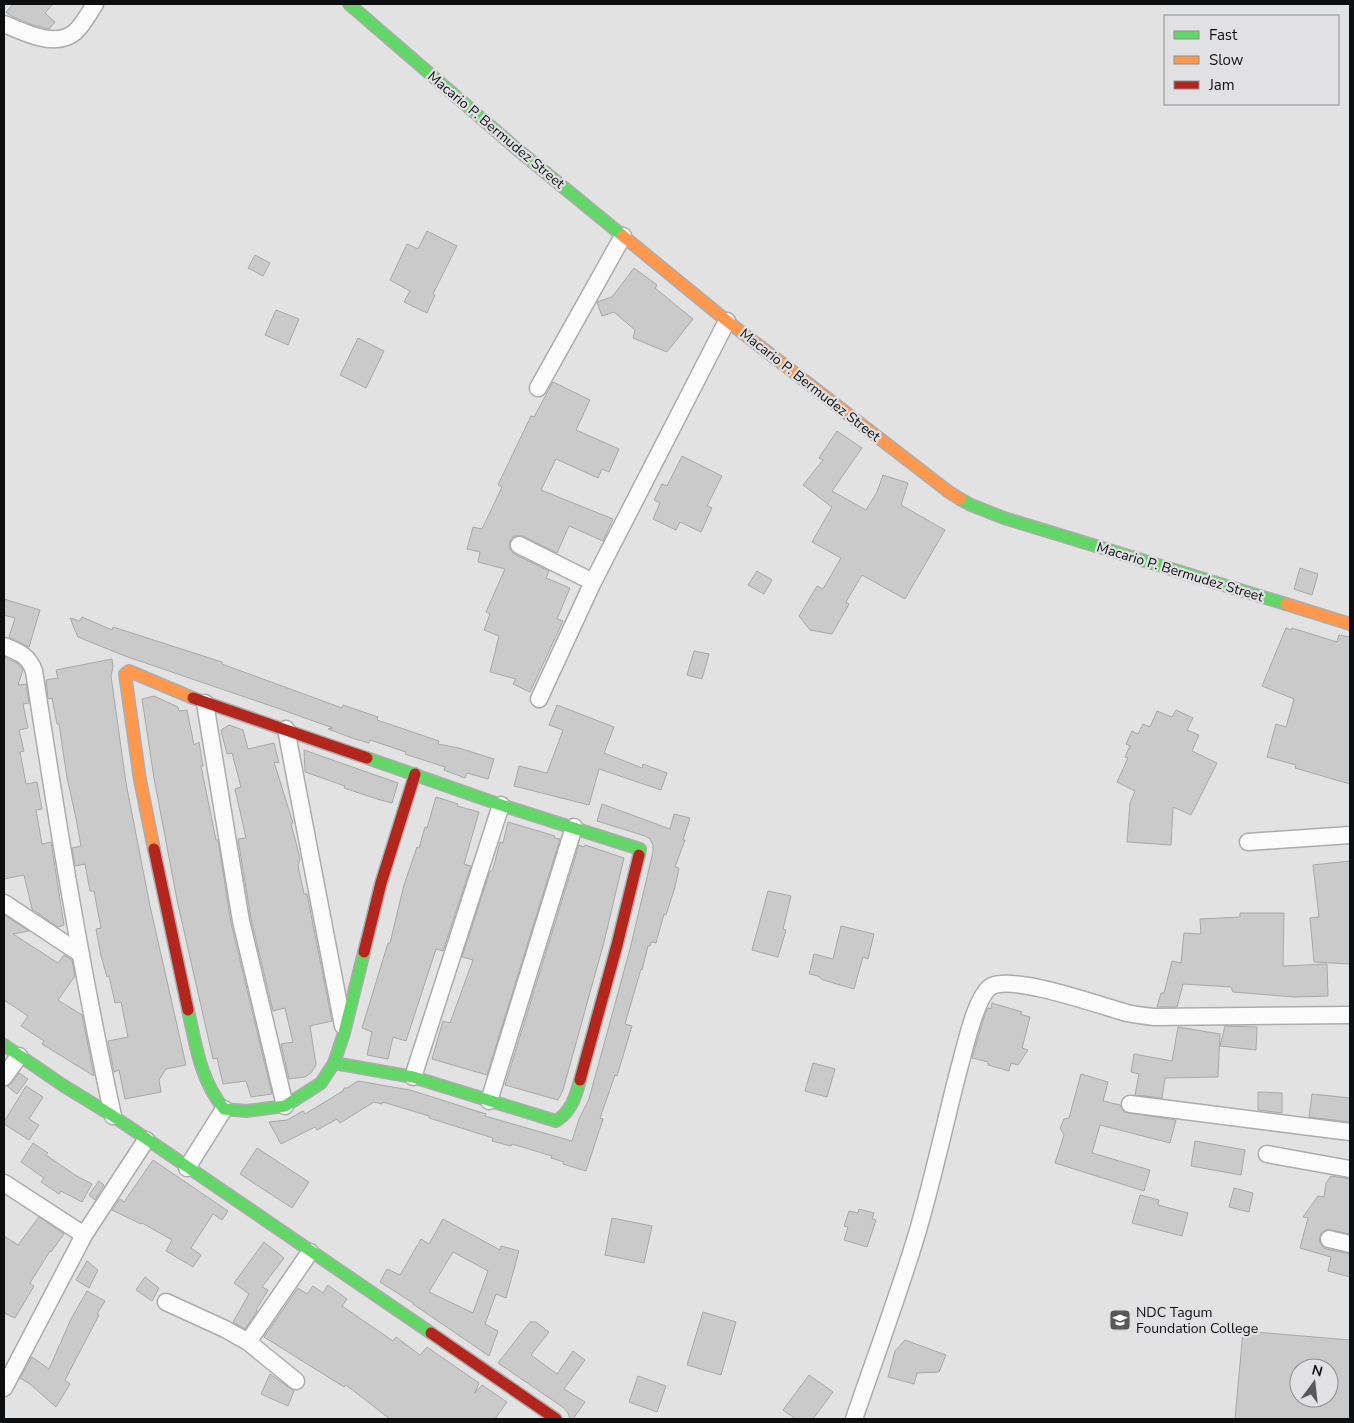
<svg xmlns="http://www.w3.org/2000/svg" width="1354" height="1423" viewBox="0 0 1354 1423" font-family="'Nunito Sans',sans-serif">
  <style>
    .building { fill: #cbcacb; stroke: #a8a8a8; fill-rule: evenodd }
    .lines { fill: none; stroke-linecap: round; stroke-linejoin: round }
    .street-casing { stroke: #acacac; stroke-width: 19 }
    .fast-casing { stroke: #acacac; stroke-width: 14 }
    .slow-casing { stroke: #acacac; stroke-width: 14 }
    .jam-casing { stroke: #acacac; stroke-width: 14 }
    .street { stroke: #fbfbfb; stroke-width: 16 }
    .fast { stroke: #63d668; stroke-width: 11 }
    .slow { stroke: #ff974d; stroke-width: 11 }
    .jam { stroke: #b3261e; stroke-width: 11 }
    .labels { text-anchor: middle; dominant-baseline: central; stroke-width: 4.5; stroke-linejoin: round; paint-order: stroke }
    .street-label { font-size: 14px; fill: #0d0e0f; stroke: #e1e1e4 }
    .poi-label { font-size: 14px; fill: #0d0e0f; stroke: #e1e1e4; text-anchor: start }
  </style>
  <rect width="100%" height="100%" fill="#e2e2e3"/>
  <path class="building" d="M13,4h40l-8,9 10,9 -6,7 -16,-4 -22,-9 -5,-4z
    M427,231l30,15 -24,48 2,1 -8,18 -23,-11 6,-11 -20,-11 17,-36 11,5z
    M255,255l15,8 -7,13 -15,-8z
    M634,268l23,17 -2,3 38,31 -26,33 -34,-14 2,-8 -21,-18 -12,4 -5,-14 15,-5z
    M276,310l23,9 -11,26 -23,-10z
    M358,338l26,13 -18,37 -26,-13z
    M553,382l37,18 -14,30 43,19 -10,23 -7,-3 -4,9 -42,-19 -15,31 72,29 -10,22 -34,-15 -12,27 -34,-17h-9l-4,5v9l4,4 35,17 -3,7 24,10 -13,31 6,2 -33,71 -17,-8 3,-5 -26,-7 9,-36 -15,-6 6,-16 -4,-2 19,-43 -27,-7 2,-10 -13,-3 6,-22 9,2 20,-42 -4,-2 33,-69 3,1z
    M837,431l25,17 -30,43 34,19 11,-18 6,-17 25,8 -7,22 44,25 -40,69 -43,-24 -16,27 3,2 -17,30 -22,-4 -11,-14 18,-30 6,3 18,-31 -29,-16 20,-35 -29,-22 20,-25 -4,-2z
    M682,456l40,20 -15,30 5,2 -11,24 -21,-10 -4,8 -23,-11 7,-16 -6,-3 8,-16 5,2z
    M1300,568l18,6 -6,21 -18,-6z
    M757,571l15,9 -8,14 -16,-9z
    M4,599l36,11 -11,37 -20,-10 6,-19 -11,-3z
    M82,617l30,13 1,-3 109,35v2l120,44 1,-3 35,12 -1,3 62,21 -1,3 21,4 35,11 -6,20 -21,-6 -2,5 -21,-8 1,-3 -40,-13 1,-2 -36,-12 -1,3 -14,-4 -27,-10 5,-1 -56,-20 -152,-52 -47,-19 -8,-19 10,3z
    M1286,628l5,2 1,-2 45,14 2,-7 11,2v147l-55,-16 1,-3 -29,-8 9,-33 10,3 8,-28 -32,-13z
    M694,651l15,3 -7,25 -15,-4z
    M4,657l13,6 6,7 -5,15 8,-1 3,19 -6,1 5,24 -9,2 5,21 -4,1 6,32 11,-2 5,27 -6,1 6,34 9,-2 13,83 -6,2 -26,-18 -8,-34 -20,4z
    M112,659l1,8 -2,9 15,107 24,123 36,159 -20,4 -7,11 2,12 -36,7 -6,-29 -5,2 -6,-31 20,-4 -7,-35 -6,1 -6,-27 -2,1 -6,-21 -5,-27 5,-1 -7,-37h-4l-5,-27 -10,2 -3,-18 9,-2 -5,-28 -9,-40 -8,-54h-2l-5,-26 -4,1 -2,-19 12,-2 -2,-8z
    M154,696l24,11 1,4 8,-1 7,35 5,-3 4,24h-2l15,74h2l13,83 41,171 -21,3 -5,-16 -23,3 -6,-26 -4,1 -36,-159 -23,-122 -12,-79z
    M557,705l57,22 -10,26 38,15 1,-4 24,9 -6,17 -62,-21 -10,36 -75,-19 5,-20 28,7 16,-43 -14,-5z
    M1176,710l17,8 -6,12 12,5 -7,16 25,12 -26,52 -18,-8 -2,38 -44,-3 3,-39 5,-12 -18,-9 11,-24 -3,-1 5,-11 -4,-2 6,-13 6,3 5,-10 7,3 7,-16 15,6z
    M229,725l14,5 5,19 26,-6 5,20 -5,-1 19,61 -2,1 9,34 -2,8 6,28h3l25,127 -22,5 6,39 -5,8 -6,4 -16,2 -8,-35 12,-2 -8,-34 -12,3 -22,-92 -13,-80 8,-1 -11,-49 6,-2 -9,-34 -5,1 -6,-24z
    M304,750l94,33 -6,20 -15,-4 -33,-11 1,-2 -40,-14z
    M436,797l22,7 -1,2 22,6 -15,52 7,2 -28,85 -7,-2 -30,92 -13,-4 -5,22 -21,-4 5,-23 -10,-4 26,-85h2l14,-58 13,-38 2,1 6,-21 2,1z
    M602,804l68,25 4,-15 16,4 -7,22h2l-10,27 4,1 -4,19 -9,28 -2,-1 -8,29 -5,-1 -1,4h-2l-6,24 -1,-1 -16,55 7,2 -15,50 -2,-1 -15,43 3,1 -17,52 -23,-7 1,-2 -13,-4 1,-2 -40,-12 -1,2 -19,-5 1,-3 -64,-20v-2l-46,-14 -1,2 -8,-2 -34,21 -3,-4 -20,11 -2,-3 -34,17 -12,-22 18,-2 16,-9 2,3 38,-23 1,-3h3l11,-7 52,9 76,24 -1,2 87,25 7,-22 10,-20 41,-150 23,-97v-7l-3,-6 -5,-3 -48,-15z
    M508,822l47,14 -1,2 6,1 -73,236 -55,-16 11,-38 7,2 23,-63 -11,-3 28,-86h2l2,-6 6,-23 3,1z
    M579,845l5,2 1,-2 39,13 -20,84 -41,148 -5,10 -53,-15z
    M1350,861v103l-36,-2 -4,-44 9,-1 -6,-52z
    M768,891l23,5 -8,33 3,1 -8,27 -26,-7z
    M1240,913h44l-1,53 44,-2 1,32 -34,1 -61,-5 -2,-5 -48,-3 -6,23h-20l4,-14h3l8,-32 9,2 3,-30 17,1 -1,-15 40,-2z
    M4,915l25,16 -16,3 45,29 6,-8 8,5 3,16 -17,24 24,15 12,61 -52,-32 2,-3 -23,-15 7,-10 -24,-16z
    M841,926l33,8 -6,25 -5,-2 -9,32 -31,-9 -5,-4 -9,-2 5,-20 19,5z
    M992,1003l30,9 -2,2 10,3 -8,31 6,2 -10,15 -7,-2 -2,8 -21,-6v-3l-16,-4 13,-44 3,-6 3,1z
    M1225,1026l32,1 -1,23 -36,-4z
    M1178,1027l42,7 -2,43 -53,1 -3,20 -27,-3 4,-21 -8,-2 3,-18 38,7z
    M813,1063l22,6 -8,28 -22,-6z
    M19,1073l9,6 -11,15 -10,-8 5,-3z
    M1081,1074l27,8 -5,19 17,4 4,7 52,8 -6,23 -70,-18 -8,28 58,17 -6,21 -89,-28 9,-28 -4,-7 4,-9 5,-1z
    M26,1086l17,11 -14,22 10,6 -10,15 -25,-16v-2z
    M1258,1092l24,1v20l-24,-3z
    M1312,1094l38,4v24l-41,-5z
    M1195,1141l50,9 -4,25 -50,-9z
    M33,1143l15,10 -2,2 29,20 17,9 -10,18 -21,-11 -2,3 -18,-12 3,-4 -23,-16z
    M257,1148l52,34 -17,26 -52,-34z
    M153,1160l75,51 -6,9 -9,-6 -22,34 10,7 -8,12 -27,-16 6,-11 -30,-17 -1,1 -29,-14 8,-11 4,3z
    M1331,1176l19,3v55l-23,-5 -6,4 -2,8 3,5 4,3 24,5v23l-22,-6 3,-14 -31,-9 8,-30 -5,-1 15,-21 6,1 2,-14z
    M99,1181l5,4 -9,15 -6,-5z
    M1234,1188l19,5 -4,19 -20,-5z
    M1140,1195l19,5 -1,5 30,8 -6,23 -50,-13z
    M859,1209l15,4 -2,6 4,1 -9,27 -23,-7 4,-13 -4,-1 5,-15 9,2z
    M39,1217l25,17 -13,18 -1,-1 -20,32 4,3 -19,32 -11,-5v-77l14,9z
    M612,1218l40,8 -8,37 -39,-8z
    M443,1219l57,31 1,-4 18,5 -13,47 -10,-4 -11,30 13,7 -9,25 -76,-52v-1l-33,-21 7,-13 13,6 21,-36 8,5zM453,1252l35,19 -15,42 -44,-21z
    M264,1242l20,16 -22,29 6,3 -12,20 1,1 -12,18 -12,-7 16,-28 -15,-11z
    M87,1261l11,9 -9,18 -13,-8z
    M145,1277l14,11 -7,13 -16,-11z
    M328,1285l19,14 -5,7 51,35 3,-4 24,18 7,-8 52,36 -4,10 7,-8 25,17 -12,17h-105l-44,-34 -2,2 -80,-50 34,-49 9,6 6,-8 10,7z
    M87,1291l18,10 -8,13 2,1 -34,65 5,4 -14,23 -26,-23 -10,-6 12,-21 17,12 22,-50z
    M703,1312l33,10 -15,53 -34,-10z
    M530,1322h6l13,10 -18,23 26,19 16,-23 12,9 -21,29 21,13 -12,17h-3l-2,-6 -4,-5 -66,-45z
    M1243,1331l107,9v79h-115zM1299,1368h30v30h-30z
    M905,1340l41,15 -7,17 -22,1 -3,11 -26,-7 7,-26z
    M270,1374l24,17 -6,15 -27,-12z
    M809,1375l24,17 -20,27h-17l-13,-9z
    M638,1376l28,10 -9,26 -28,-10z"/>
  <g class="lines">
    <g class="street-casing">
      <path id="street" d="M4,24c20,8 51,25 71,8 8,-7 14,-19 20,-28
        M538,388l85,-152
        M519,545l74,37
        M4,646c15,6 25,10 30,25 23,149 47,298 79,445
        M539,699l54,-117 134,-261
        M205,703l36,218 44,185
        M286,729l57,297
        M1248,842l102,-7
        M4,903l77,51
        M4,1077l15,-21
        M413,1077l88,-272
        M489,1101l85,-274
        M1130,1104l220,28
        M1267,1154l83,15
        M187,1168l37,-59
        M4,1183l80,52
        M1329,1239l21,5
        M166,1302l59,27 23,13 48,39
        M248,1342l62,-90
        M4,1388l80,-153 62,-95
        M854,1419c21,-61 43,-120 62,-182 17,-57 29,-115 44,-172 5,-17 16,-71 32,-79 23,-11 109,20 135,27 9,2 18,3 27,4l196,-2"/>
    </g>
    <g class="fast-casing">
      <path id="fast" d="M349,4l169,146 105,86
        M960,499l11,6 33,13 282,86
        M367,758l134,47 139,44 -1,6
        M188,1010c8,36 12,69 36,99l22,2 39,-5 36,-23 13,-20 10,-30 20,-81
        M4,1045l60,41 49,30 318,217
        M334,1063l79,14 143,44c15,-9 20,-25 24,-41"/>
    </g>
    <g class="slow-casing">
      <path id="slow" d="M623,236l104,85 222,171 11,7
        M1286,604l64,20
        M154,849l-14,-69 -15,-106 4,-3 64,27"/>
    </g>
    <g class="jam-casing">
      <path id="jam" d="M193,698l174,60
        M154,849l34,161
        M364,952l17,-69 34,-109
        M580,1080l37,-135 22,-90
        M431,1333l125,86"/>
    </g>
    <use href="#street" class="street"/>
    <use href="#fast" class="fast"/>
    <use href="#slow" class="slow"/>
    <use href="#jam" class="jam"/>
  </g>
  <defs>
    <g id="university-square" transform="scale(1.125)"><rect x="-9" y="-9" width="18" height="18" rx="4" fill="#585859" stroke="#e1e1e4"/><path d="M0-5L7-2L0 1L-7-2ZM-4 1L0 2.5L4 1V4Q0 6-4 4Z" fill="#fff"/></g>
  </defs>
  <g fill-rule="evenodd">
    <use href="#university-square" x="1120" y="1320"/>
  </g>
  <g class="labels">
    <g class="street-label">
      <text transform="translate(496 130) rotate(40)">Macario P. Bermudez Street</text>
      <text transform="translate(810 385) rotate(38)">Macario P. Bermudez Street</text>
      <text transform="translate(1180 572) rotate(17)">Macario P. Bermudez Street</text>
    </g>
    <g class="poi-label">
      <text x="1136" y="1312">NDC Tagum<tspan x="1136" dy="16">Foundation College</tspan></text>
    </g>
  </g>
  <rect width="1354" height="1423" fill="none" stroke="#0d0e0f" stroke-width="10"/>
  <rect x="1164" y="15" width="175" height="90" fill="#e1e1e4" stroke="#8c8d8f"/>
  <rect x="1174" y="31" width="25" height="8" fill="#63d668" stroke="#8c8d8f"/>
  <text x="1209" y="40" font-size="15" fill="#0d0e0f">Fast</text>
  <rect x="1174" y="56" width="25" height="8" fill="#ff974d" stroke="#8c8d8f"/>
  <text x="1209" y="65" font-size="15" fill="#0d0e0f">Slow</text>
  <rect x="1174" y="81" width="25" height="8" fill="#b3261e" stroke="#8c8d8f"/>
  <text x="1209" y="90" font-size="15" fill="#0d0e0f">Jam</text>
  <g transform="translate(1314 1383) rotate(15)"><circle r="24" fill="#e1e1e4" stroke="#8c8d8f"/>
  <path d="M0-4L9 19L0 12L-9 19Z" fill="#585859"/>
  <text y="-8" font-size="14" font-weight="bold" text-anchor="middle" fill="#0d0e0f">N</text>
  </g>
</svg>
